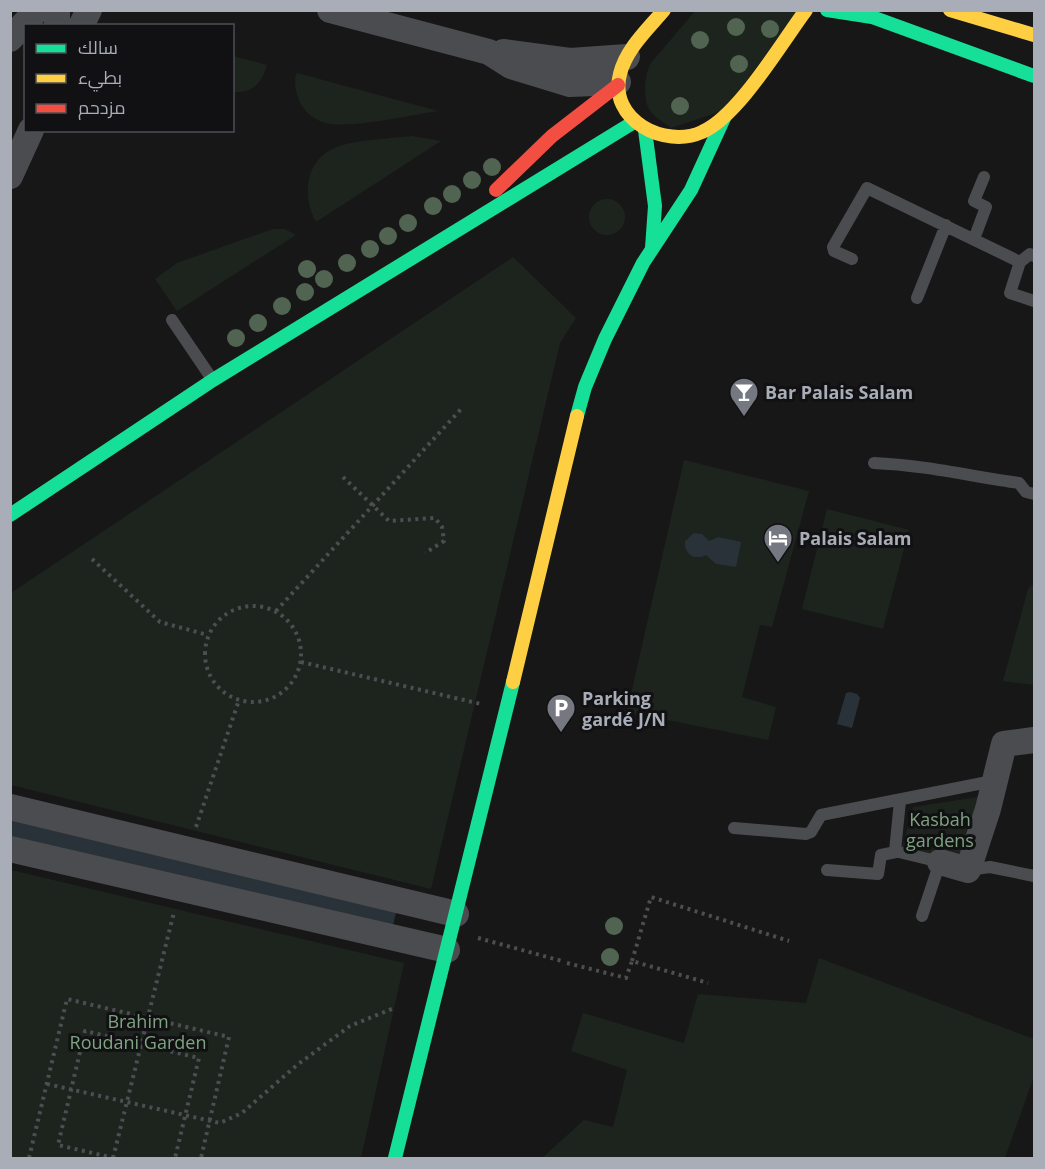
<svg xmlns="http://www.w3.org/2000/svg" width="1045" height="1169" viewBox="0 0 1045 1169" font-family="'Open Sans',Cairo,sans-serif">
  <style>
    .green { fill: #1d241e; fill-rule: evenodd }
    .water { fill: #2a3239 }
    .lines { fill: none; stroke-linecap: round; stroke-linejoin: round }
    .path { stroke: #4d4e52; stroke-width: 4; stroke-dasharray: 3 4.5; stroke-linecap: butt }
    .lane { stroke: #4b4c50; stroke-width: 12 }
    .street { stroke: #4b4c50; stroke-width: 26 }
    .fast { stroke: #16e098; stroke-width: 14 }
    .slow { stroke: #ffcf43; stroke-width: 14 }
    .jam { stroke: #f24e42; stroke-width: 14 }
    .tree { fill: #506451 }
    .labels { text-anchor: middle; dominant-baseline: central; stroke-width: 6; stroke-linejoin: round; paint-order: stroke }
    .poi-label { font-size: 18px; font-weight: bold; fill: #a8adb8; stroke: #111113; text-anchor: start }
    .park-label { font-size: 18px; fill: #7fa381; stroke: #111113 }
  </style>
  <rect width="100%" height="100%" fill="#171717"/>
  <path class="green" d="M695,11h103l-73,99 -54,18c-6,-5 -14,-9 -19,-15 -10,-10 -8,-39 -1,-50z
    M233,56l34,9c-5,18 -15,29 -34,27z
    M297,73l141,38c-27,4 -87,18 -112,12 -12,-3 -22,-11 -27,-23 -3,-8 -6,-20 -2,-27z
    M412,136l29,5 -125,81c-15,-27 -10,-64 21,-75 22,-8 51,-8 75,-11z
    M589 217a18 18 0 1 1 36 0a18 18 0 1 1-36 0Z
    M273,229h12l11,6 -119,76 -22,-32 22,-16z
    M513,257l63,61 -16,25 -129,546 -420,-104v-192z
    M684,460l125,31 -37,136 -12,-2 -18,72 34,10 -8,33 -141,-28zM718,537l5,1 13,29 -20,-3 -10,-10 -8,4 -12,-9 1,-11 22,3z
    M827,509l82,21 -26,99 -81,-20z
    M1034,584v101l-31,-4 25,-92z
    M978,797l-15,66 -61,-15 11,-41z
    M11,870l393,93 -43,195h-350z
    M819,958l215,81v37l-29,82h-463l42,-38 29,7 14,-57 -56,-19 12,-38 101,30 14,-49 108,9z"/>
  <path class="water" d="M694,533l8,1 7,7 9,-4 23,5 -5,25 -20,-3 -10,-9c-12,6 -22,-1 -21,-14z
    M850,692l7,2 3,4 -8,30 -15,-4 9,-31z
    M11,816l386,93 -5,20 -381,-91z"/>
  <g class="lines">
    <path class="path" d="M343,477l46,44 46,-3 7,9 2,14 -19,12
      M92,559l68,63 48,13
      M205 654a48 48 0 1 1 96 0a48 48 0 1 1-96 0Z
      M276,611l186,-203
      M301,662l180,42
      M196,827l43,-127
      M478,938l84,23
      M632,961l19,-64 138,44
      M567,963l59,15 6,-17 76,22
      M47,1084l173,39 22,-10 55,-48 53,-39 44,-18
      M29,1158l38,-159 162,38 -28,121
      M113,1158l61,-246
      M114,1158l-56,-13 27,-114 114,27 -24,100"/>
    <path class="lane" d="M974,239l12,-32 -12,-6 10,-24
      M852,259l-18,-8 -1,-4 34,-59 153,74 -10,31 24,8
      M1020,262l10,-8 4,2
      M917,298l29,-73
      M172,320l40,59
      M874,463c49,2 96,13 145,20l7,9 8,2
      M900,801l-5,50 45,11 -18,54
      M734,828l72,6 5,-2 10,-17 172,-34
      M827,870l51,4 3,-19 15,-3
      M968,870l22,-3 44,9"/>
    <path class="street" d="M330,10l159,42 22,14 59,18 48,-2
      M57,26v-16
      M81,26l8,-16
      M10,39l27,-29
      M503,52l67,9 57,-4
      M10,176l21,-46
      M10,807l446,107
      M10,849l437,101
      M940,862l28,8 20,-61 16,-65 30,-4"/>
    <path class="fast" d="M827,10l45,7 162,59
      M645,130l10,76 -3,42
      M577,416l8,-29 20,-48 38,-76 48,-73 33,-72
      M10,515l203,-135 421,-258
      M395,1158l118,-476"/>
    <path class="slow" d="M664,10c-16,19 -38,39 -44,64 -12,46 45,75 82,58 36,-15 80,-90 104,-122
      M950,10l84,25
      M513,682l64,-266"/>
    <path class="jam" d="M496,190l56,-54 66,-51"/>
  </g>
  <g class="tree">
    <circle cx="736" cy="27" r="9"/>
    <circle cx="770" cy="29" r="9"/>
    <circle cx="700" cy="40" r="9"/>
    <circle cx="739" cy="64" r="9"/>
    <circle cx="680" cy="106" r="9"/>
    <circle cx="492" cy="167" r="9"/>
    <circle cx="472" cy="180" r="9"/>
    <circle cx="452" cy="194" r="9"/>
    <circle cx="433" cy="206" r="9"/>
    <circle cx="408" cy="223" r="9"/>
    <circle cx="388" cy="236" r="9"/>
    <circle cx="370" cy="249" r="9"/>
    <circle cx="347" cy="263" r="9"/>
    <circle cx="307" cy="269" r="9"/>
    <circle cx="324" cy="279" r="9"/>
    <circle cx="305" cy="292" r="9"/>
    <circle cx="282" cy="306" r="9"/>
    <circle cx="258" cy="323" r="9"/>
    <circle cx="236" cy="338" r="9"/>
    <circle cx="614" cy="926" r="9"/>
    <circle cx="610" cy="957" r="9"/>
  </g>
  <defs>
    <g id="bar-pin" transform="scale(1.5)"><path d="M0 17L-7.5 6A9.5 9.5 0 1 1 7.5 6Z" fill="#757880" stroke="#111113"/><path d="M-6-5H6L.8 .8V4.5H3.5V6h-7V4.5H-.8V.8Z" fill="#fff"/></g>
    <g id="hotel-pin" transform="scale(1.5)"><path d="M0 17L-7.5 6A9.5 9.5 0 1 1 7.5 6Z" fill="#757880" stroke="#111113"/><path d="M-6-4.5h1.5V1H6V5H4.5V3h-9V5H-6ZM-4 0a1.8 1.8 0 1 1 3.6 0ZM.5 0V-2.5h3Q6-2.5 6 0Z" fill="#fff"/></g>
    <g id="parking-pin" transform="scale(1.5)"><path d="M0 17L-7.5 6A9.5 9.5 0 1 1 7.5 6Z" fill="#757880" stroke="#111113"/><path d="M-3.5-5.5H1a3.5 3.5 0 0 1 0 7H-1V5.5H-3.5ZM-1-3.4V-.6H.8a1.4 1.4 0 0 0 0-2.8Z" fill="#fff"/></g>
  </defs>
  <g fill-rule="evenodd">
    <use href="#bar-pin" x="744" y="392"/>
    <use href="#hotel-pin" x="778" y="538"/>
    <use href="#parking-pin" x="561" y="708"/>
  </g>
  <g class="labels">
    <g class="poi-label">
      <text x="765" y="392">Bar Palais Salam</text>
      <text x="799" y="538">Palais Salam</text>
      <text x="582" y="698">Parking<tspan x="582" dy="21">gardé J/N</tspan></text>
    </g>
    <g class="park-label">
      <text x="940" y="819">Kasbah<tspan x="940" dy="21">gardens</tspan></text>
      <text x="138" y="1021">Brahim<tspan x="138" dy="21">Roudani Garden</tspan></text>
    </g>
  </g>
  <rect width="1045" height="1169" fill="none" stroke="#a8adb8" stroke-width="24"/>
  <rect x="24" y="24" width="210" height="108" fill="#111113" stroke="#4d4f55" stroke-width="1.5"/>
  <rect x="36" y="44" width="30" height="9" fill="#16e098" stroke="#4d4f55" stroke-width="1.5"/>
  <text x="78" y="54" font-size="18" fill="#a8adb8">سالك</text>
  <rect x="36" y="74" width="30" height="9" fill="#ffcf43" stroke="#4d4f55" stroke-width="1.5"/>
  <text x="78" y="84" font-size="18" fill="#a8adb8">بطيء</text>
  <rect x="36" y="104" width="30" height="9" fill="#f24e42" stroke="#4d4f55" stroke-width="1.5"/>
  <text x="78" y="114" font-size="18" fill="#a8adb8">مزدحم</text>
</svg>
